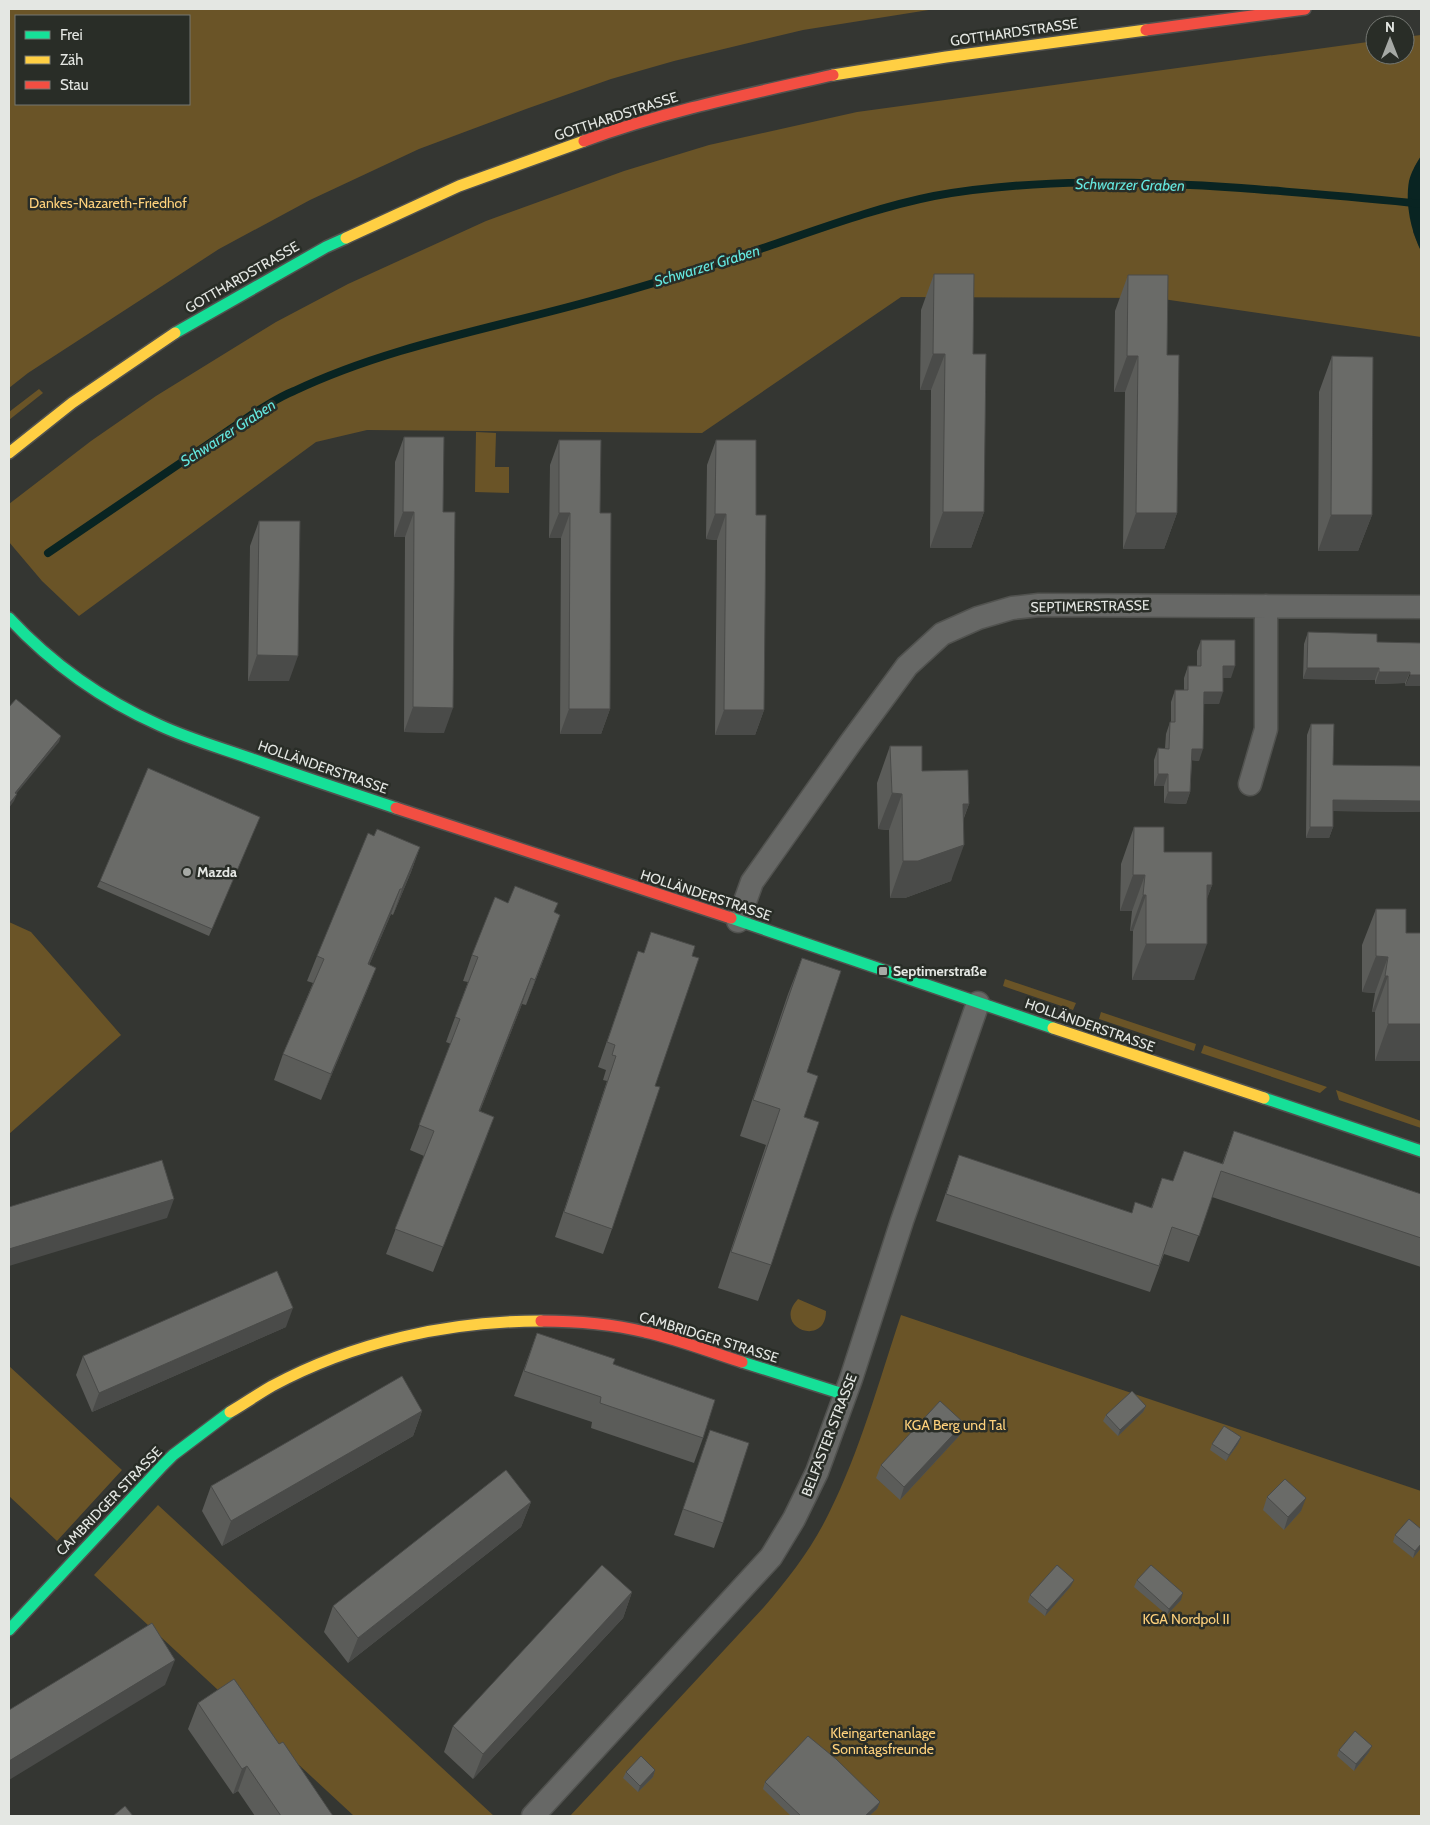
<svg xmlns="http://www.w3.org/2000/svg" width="1430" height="1825" viewBox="0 0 1430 1825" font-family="Cabin,sans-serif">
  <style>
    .green { fill: #6a5427; fill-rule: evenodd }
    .water { fill: #092422 }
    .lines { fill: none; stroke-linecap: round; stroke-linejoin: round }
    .stream { stroke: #092422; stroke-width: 8 }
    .street-casing { stroke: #51524f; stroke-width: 25 }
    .fast-casing { stroke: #51524f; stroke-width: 14 }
    .slow-casing { stroke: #51524f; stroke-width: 14 }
    .jam-casing { stroke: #51524f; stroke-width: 14 }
    .street { stroke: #676866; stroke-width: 22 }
    .fast { stroke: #16e098; stroke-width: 11 }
    .slow { stroke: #ffcf43; stroke-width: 11 }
    .jam { stroke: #f24e42; stroke-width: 11 }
    .wall { fill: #5b5c59 }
    .shaded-wall { fill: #4a4b49 }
    .building { fill: #6a6b68; stroke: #4a4b49 }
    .poi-dot { fill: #a6a9a5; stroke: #292d27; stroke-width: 2 }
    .labels { text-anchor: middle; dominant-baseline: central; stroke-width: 5; stroke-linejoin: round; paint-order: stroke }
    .street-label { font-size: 14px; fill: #e4e7e3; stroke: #292d27 }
    .park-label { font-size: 14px; fill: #ffd27c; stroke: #292d27 }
    .poi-label { font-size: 14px; font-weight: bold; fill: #e4e7e3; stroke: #292d27; text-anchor: start }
    .water-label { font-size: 15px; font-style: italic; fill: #64e7df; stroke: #292d27 }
  </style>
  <rect width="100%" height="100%" fill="#343632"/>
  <path class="green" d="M9,9h926l-132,21 -129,31 -63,18 -85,30 -107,40 -109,51 -91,49 -191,124 -19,15zM16,16h173v88h-173z
    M1421,35v121l-7,12 -1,64 8,19v86l-265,-39 -255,-1 -199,136 -335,-3 -51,12 -237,174 -37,-35 -33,-39v-38l82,-63 65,-45 120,-74 72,-38 138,-63 138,-50 85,-26 148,-33 518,-71v14h30v-18z
    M39,389l4,4 -34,27v-8z
    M476,432l20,1 -1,34h14v26l-34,-1z
    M9,922l22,10 90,103 -112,99z
    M1005,979l71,24 -3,7 -70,-24z
    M1101,1012l95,32 -2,7 -95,-32z
    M1204,1045l123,42 -7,6 -119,-40z
    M1336,1090l85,31v7l-82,-28z
    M798,1299l28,12c0,37 -55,17 -28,-12z
    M901,1315l520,176v325h-851l194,-209c25,-29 48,-59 65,-94 31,-62 50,-132 72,-198z
    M9,1366l113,104 -65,71 -48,-45z
    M158,1505l336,311h-140l-260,-241z"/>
  <path class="water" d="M1421,156v95c-10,-20 -16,-47 -12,-70 2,-9 7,-17 12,-25z"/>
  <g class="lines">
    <path class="stream" d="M48,553l209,-142c12,-7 24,-15 37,-20 95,-45 200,-63 300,-91 60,-16 119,-35 178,-55 53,-18 107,-38 162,-49 101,-18 205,-15 307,-8 60,5 120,9 180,16"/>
    <g class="street-casing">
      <path id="street" d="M1250,784l16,-55v-123
        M738,921l14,-39 99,-140 56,-76 35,-32 36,-16 34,-10 27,-3 382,2
        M533,1816l238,-259 23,-38 23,-47 34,-93 51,-158 76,-218"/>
    </g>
    <g class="fast-casing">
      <path id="fast" d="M175,333l151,-86 20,-9
        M9,618c42,45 94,82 150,107 30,14 62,23 93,34 48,17 96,33 144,49
        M731,918l322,110
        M1264,1098l157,53
        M742,1362l104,33
        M9,1630l154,-165 10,-10 57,-43"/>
    </g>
    <g class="slow-casing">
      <path id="slow" d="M833,75l113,-18 200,-27
        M346,238l113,-52 125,-45
        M9,453l63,-50 103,-70
        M1053,1028l211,70
        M230,1412c14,-8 28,-18 42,-26 82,-44 176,-65 269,-65"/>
    </g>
    <g class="jam-casing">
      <path id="jam" d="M1146,30l159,-21
        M584,141c81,-30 165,-47 249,-66
        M396,808l335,110
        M541,1321c35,0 71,3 104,11 33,7 65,20 97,30"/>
    </g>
    <use href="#street" class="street"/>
    <use href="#fast" class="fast"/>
    <use href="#slow" class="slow"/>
    <use href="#jam" class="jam"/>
  </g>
  <path class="wall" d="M934,274l39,80 11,158 -13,36h-41l1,-158h-11l1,-80z
    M1128,275l39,80 10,158 -13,36h-41l2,-157h-11l1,-81z
    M1332,356l40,159 -14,36h-40l1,-159z
    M404,437l39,75 1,221 -40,-1 1,-195h-11l1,-75z
    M559,440l41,73 10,196 -9,25h-41l1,-196h-12l1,-73z
    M716,440l40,75 8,195 -9,25h-40l2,-195 -11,-1 1,-74z
    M259,521l30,160h-41l2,-135z
    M1308,632l69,10 44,1 -16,43v-3l-30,1v-4l-72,-1 1,-35z
    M1201,640l30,38h-8l-4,26h-15l-5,57 -7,-1 -2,32 -4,12 -22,-1v-17h-10v-26l4,-12h7l1,-14 4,-12h1v-20l4,-12h9v-12l4,-12h9v-15z
    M1311,724l22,41 88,1v46l-88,-1v16l-4,11h-23l1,-103z
    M890,746l32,25 47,33 -5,14 -13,63 -46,17h-15l-1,-68 -11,-1 -1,-46z
    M260,817l-51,119 -112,-49 3,-6z
    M1134,827l30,25 48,33 -5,13 -13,82h-62l1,-49h-3l2,-20h-12l1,-47z
    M374,836l46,11 -9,25 -18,43 -2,-1 -22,51 7,3 -10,25 -45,107 -47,-20 9,-26 30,-71 -6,-2 10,-25z
    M508,903l47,9 -4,28 -25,65 -4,-1 -42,107 14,6 -61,155 -47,-18 38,-98 -14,-6 41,-106 -5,-2 22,-60 -5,-1 9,-26z
    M1376,909l30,24 15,128h-46v-49h-3l3,-19 -13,-1v-47z
    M651,932l41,24 -37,130 -43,143 -9,25 -48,-17 52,-156 -4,-1 3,-10 -8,-3 40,-116 6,2z
    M802,958l5,114 -3,45 -33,148 -13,36 -40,-13 48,-143 -26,-9 48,-142z
    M1234,1131l187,63v73l-209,-70 -23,65 -25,-8 -14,38 -214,-71 23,-66 172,58 20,-5 11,-30 11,3 11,-30 38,13z
    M286,1327l-194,85 -16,-37 7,-19z
    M537,1333l76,31 90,74 -9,25 -103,-35 1,-6 -78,-26z
    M1146,1406l-3,6 -25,24 -15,-15 3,-6z
    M422,1411l-9,25 -191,110 -20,-35 9,-25z
    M964,1423l-5,13 -59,64 -24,-22 5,-13z
    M710,1430l13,93 -9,25 -40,-13z
    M1241,1437l-3,7 -12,17 -16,-11 2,-6z
    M1267,1497l34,14 -17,19 -21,-20z
    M531,1502l-10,25 -173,136 -24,-31 9,-26z
    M1395,1535l26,13 -8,10 -20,-16z
    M1137,1580l44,20 -14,15 -33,-28z
    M1071,1586l-26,30 -17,-14 2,-7z
    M632,1592l-9,26 -150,161 -29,-27 9,-26z
    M198,1703l81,41 54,72h-78l-17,-25 -5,3 -45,-65z
    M1339,1750l30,2 -15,19 -17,-15z
    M655,1770l-2,7 -15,15 -15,-14 3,-6z
    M765,1782l115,20 -3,7 -8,7h-78l-28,-27z"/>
  <path class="shaded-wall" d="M933,354h12l-14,36h-11z
    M1127,356h11l-13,36h-11z
    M403,512h11l-9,25h-11z
    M943,512h41l-13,36h-41z
    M559,513h11l-9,25h-12z
    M1136,513h41l-13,36h-41z
    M715,514h11l-9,26 -11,-1z
    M1331,515h41l-14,36h-40z
    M257,655l41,1 -9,25h-41z
    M1223,666h12l-4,12h-12z
    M1307,668h72l-4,12 -72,-1z
    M1379,672h31l-5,11 -30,1z
    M1410,675h11v11h-16z
    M1204,692h19l-4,12h-19z
    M413,707l40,1 -9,25 -40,-1z
    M569,709h41l-9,25h-41z
    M724,710h40l-9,25h-40z
    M61,736l-2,6 -47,57 3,-6z
    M1192,749h11l-4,12 -11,-1z
    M1158,774h10l-4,12h-10z
    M1168,792h22l-4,12 -22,-1z
    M892,793l10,1 -13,36 -11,-1z
    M17,794l-3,7 -5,7v-4z
    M1333,800l88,1v11l-92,-1z
    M963,804h6l-14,36z
    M1310,827h23l-4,11h-23z
    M964,845l-13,36 -46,17h-15l13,-37z
    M420,847l-9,25 -18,43 9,-26z
    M1133,875h12l-13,36h-12z
    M1207,885h5l-13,36z
    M400,889l-9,25 -32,75 9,-25z
    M1143,895h3l-13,36h-3z
    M560,915l-9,25 -25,65 9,-25z
    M1146,944h61l-13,36h-62z
    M1376,956l12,1 -13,36 -13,-1z
    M376,968l-10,25 -45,107 10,-26z
    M1385,976h3l-13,36h-3z
    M531,978l-9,26 -52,132 9,-25z
    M1388,1024h33v37h-46z
    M494,1117l-9,25 -52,130 10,-25z
    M174,1199l-7,19 -158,48v-17z
    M293,1308l-7,19 -194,85 7,-19z
    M1146,1406l-3,6 -25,24 2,-6z
    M422,1411l-9,25 -191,110 9,-25z
    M964,1423l-5,13 -59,64 4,-13z
    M1241,1437l-3,7 -12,17 3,-6z
    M1306,1498l-5,13 -17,19 4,-13z
    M531,1502l-10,25 -173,136 10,-25z
    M1421,1544v4l-8,10 2,-7z
    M1074,1580l-3,6 -26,30 2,-6z
    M632,1592l-9,26 -150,161 10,-25z
    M1183,1593l-2,7 -14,15 2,-6z
    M175,1660l-10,25 -156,95v-19z
    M1372,1746l-3,6 -15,19 2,-7z
    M247,1766l-9,25 -5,3 9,-25z
    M655,1770l-2,7 -15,15 2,-6z
    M880,1802l-3,7 -8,7h-4z"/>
  <path class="building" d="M934,274h40l-1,80h13l-2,158h-41l2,-158h-12z
    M1128,275h40l-1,80h12l-2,158h-41l2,-157h-11z
    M1332,356l41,1 -1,158h-41z
    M404,437h40l-1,75h12l-2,196 -40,-1 1,-195h-11z
    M559,440h42l-1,73h11l-1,196h-41l1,-196h-11z
    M716,440h40v75h10l-2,195h-40l2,-196h-11z
    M259,521h41l-2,135 -41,-1z
    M1308,632l69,2v8l44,1v32h-11v-3h-31v-4h-72z
    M1201,640h34v26h-12v26h-19l-1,57h-11l-2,43h-22v-18h-10v-26l11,1 1,-27h5v-32h13v-24h13z
    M16,699l45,37 -46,57 2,1 -8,10v-97z
    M1311,724h23l-1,41 88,1v35l-88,-1v27h-23z
    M890,746h32v25l46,-1 1,34h-6l1,41 -46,16h-15l-1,-67 -10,-1z
    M148,768l112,49 -48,112 -112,-48z
    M1134,827h30v25h48v33h-5v59h-61v-49h-3l2,-20h-12z
    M377,829l43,18 -18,42h-2l-32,75 8,4 -45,106 -48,-20 41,-95 -7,-3 51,-123 6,3z
    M515,886l43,17 -4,9 6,3 -25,65 -4,-2 -52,133 15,6 -51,130 -48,-18 39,-98 -15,-6 41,-106 -5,-2 23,-60 -6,-2 23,-58 13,6z
    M1376,909h30v24h15v91h-33v-48h-3l3,-19 -12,-1z
    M651,932l44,14 -3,10 7,2 -44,128 5,1 -48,142 -48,-17 52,-156 -4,-1 3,-10 -8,-3 31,-91 6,2z
    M802,958l39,13 -34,101 11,4 -14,41 15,5 -48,143 -40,-13 49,-143 -27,-9z
    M1234,1131l187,63v44l-200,-67 -22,65 -27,-9 -13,39 -213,-72 13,-39 173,58 3,-11 17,6 10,-30 11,3 11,-30 39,13z
    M162,1160l12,39 -165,50v-42z
    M277,1271l16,37 -194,85 -16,-37z
    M537,1333l78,26 -2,5 102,36 -12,38 -103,-35 1,-6 -77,-26z
    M402,1376l20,35 -191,110 -20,-35z
    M1132,1391l14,15 -26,24 -14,-15z
    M940,1401l24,22 -60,64 -23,-22z
    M1224,1426l17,11 -12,18 -17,-11z
    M710,1430l39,13 -26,80 -40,-14z
    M506,1470l25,32 -173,136 -25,-32z
    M1285,1479l21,19 -18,19 -21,-20z
    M1409,1519l12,10v15l-6,7 -20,-16z
    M602,1565l30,27 -149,162 -30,-28z
    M1057,1565l17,15 -27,30 -17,-15z
    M1151,1565l32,28 -14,16 -32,-29z
    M152,1623l23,37 -166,101v-51z
    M234,1679l45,65 4,-2 50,74h-52l-34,-50 -5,3 -44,-66z
    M1355,1731l17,15 -16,18 -17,-14z
    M808,1736l28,23 44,43 -15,14h-64l-36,-34z
    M641,1756l14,14 -15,16 -14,-14z
    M125,1806l8,10h-20z"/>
  <g class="poi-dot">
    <circle cx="187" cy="872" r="5"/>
    <rect x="878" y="966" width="10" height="10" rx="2.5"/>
  </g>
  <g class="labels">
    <g class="street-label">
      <text transform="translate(1014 32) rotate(-8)">GOTTHARDSTRASSE</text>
      <text transform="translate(616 116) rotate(-18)">GOTTHARDSTRASSE</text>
      <text transform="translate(242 277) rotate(-30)">GOTTHARDSTRASSE</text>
      <text transform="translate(1090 606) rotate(-1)">SEPTIMERSTRASSE</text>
      <text transform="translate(323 767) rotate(19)">HOLLÄNDERSTRASSE</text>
      <text transform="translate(706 895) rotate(18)">HOLLÄNDERSTRASSE</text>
      <text transform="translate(1090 1025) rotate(19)">HOLLÄNDERSTRASSE</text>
      <text transform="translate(709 1337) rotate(17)">CAMBRIDGER STRASSE</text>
      <text transform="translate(829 1435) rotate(-69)">BELFASTER STRASSE</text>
      <text transform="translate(109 1501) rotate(-46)">CAMBRIDGER STRASSE</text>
    </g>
    <g class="park-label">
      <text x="108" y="203">Dankes-Nazareth-Friedhof</text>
      <text x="955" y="1425">KGA Berg und Tal</text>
      <text x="1186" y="1619">KGA Nordpol II</text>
      <text x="883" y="1733">Kleingartenanlage<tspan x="883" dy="16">Sonntagsfreunde</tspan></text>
    </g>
    <g class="poi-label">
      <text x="197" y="872">Mazda</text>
      <text x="893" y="971">Septimerstraße</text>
    </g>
    <g class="water-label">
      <text transform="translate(1130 185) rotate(1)">Schwarzer Graben</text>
      <text transform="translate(707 266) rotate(-17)">Schwarzer Graben</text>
      <text transform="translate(228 433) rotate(-33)">Schwarzer Graben</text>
    </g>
  </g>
  <rect width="1430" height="1825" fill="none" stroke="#e4e7e3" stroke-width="20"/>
  <rect x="15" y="15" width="175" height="90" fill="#292d27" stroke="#747772"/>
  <rect x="25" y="31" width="25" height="8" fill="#16e098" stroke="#747772"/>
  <text x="60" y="40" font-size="15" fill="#e4e7e3">Frei</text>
  <rect x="25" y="56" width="25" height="8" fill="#ffcf43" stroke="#747772"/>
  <text x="60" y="65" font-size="15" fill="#e4e7e3">Zäh</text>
  <rect x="25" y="81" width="25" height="8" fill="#f24e42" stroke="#747772"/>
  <text x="60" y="90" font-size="15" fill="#e4e7e3">Stau</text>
  <g transform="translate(1390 40)"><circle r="24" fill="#292d27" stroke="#747772"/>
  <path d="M0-4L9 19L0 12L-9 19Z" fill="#a6a9a5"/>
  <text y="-8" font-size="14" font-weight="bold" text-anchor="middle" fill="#e4e7e3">N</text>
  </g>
</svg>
